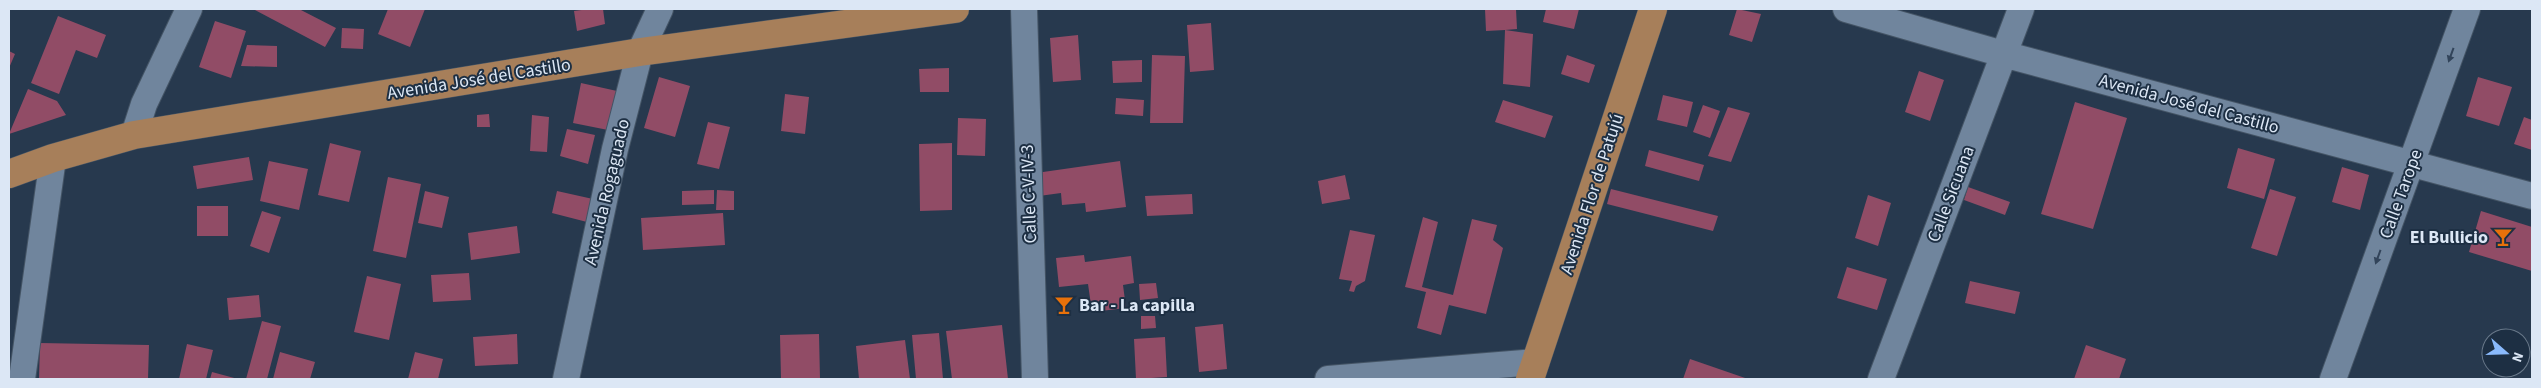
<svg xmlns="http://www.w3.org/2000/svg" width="2541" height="388" viewBox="0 0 2541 388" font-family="'Source Sans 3',sans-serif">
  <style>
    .building { fill: #914c66 }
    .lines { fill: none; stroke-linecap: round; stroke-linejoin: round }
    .minor-casing { stroke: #445465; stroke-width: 28 }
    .major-casing { stroke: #445465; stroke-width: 29 }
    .minor { stroke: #70859d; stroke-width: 26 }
    .major { stroke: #a77f5a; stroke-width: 28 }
    .oneway { fill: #32445a }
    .labels { text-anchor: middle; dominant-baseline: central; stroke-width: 4; stroke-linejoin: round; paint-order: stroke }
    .street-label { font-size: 18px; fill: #dce7f5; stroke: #1d2f43 }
    .poi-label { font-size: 18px; font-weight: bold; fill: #dce7f5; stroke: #1d2f43; text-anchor: end }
  </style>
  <rect width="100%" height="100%" fill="#27394e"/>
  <path class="building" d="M253,9h46l37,19 -11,19z
    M388,9h37l-15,38 -32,-13z
    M589,9h14l2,15 -28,7 -3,-20z
    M1485,9h31l1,20 -12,1 28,4 -3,53 -27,-3 2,-54 -19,1z
    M1546,9h33l-5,20 -31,-7z
    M1737,9l24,5 -9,28 -23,-7z
    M58,16l48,19 -9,23 -21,-8 -17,44 -28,-11z
    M215,21l31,10 -15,47 -32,-11z
    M1211,23l3,47 -24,2 -3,-47z
    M342,28l22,1 -1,20 -22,-1z
    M1078,35l3,45 -28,2 -3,-44z
    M247,45l30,1v21l-36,-1z
    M9,51l6,3 -6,14z
    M1152,55l33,1 -2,67h-33z
    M1567,55l28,10 -6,18 -28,-9z
    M1142,60v22l-29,1 -1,-22z
    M949,68v24h-29l-1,-23z
    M1919,71l25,9 -14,41 -25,-9z
    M659,77l31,9 -15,51 -31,-9z
    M2478,77l34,10 -13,39 -33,-10z
    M581,83l36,8 -9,39 -35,-7z
    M28,89l29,12 9,14 -57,19z
    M785,94l24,3 -4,37 -24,-3z
    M1663,95l30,7 -6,25 -30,-7z
    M1116,98l28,2 -1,16 -28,-2z
    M1503,100l50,16 -8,22 -50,-16z
    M2075,102l52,16 -34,111 -52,-15z
    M1703,105l17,6 -10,27 -17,-6z
    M1728,107l22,6 -19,49 -23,-6z
    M489,114l1,13h-13v-12z
    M532,115l17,2 -2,35 -17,-1z
    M2524,117l8,3v30l-18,-6z
    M958,118l28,1 -1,37 -28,-1z
    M708,122l22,5 -11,42 -22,-5z
    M567,129l28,6 -7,29 -28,-8z
    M330,143l31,8 -12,51 -31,-7z
    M952,143v67l-32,1 -1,-67z
    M2238,148l37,11 -11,40 -37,-11z
    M1649,150l55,15 -5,16 -54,-15z
    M249,157l4,23 -56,9 -4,-23z
    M269,161l39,8 -9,41 -39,-9z
    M1120,161l6,46 -40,5 -1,-9 -23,2 -1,-12 -22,3 -3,-23z
    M2342,167l27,8 -9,35 -28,-8z
    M1345,175l5,24 -28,5 -4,-23z
    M388,177l33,7 -15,74 -33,-7z
    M1968,187l42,15 -5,13 -41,-15z
    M1611,189l107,27 -5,15 -106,-27z
    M2270,189l26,8 -19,59 -26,-8z
    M714,190v14l-32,1v-14z
    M717,190l17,1v19h-18z
    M425,191l24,6 -7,31 -24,-5z
    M557,191l36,8 -6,23 -35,-9z
    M1192,194l1,20 -46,2 -2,-20z
    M1868,195l23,8 -13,43 -23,-8z
    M197,206h31v30h-31z
    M262,211l19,6 -12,36 -19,-7z
    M2481,211l51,16v44l-63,-19z
    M723,213l2,32 -82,5 -2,-32z
    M1423,217l15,5 -16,65 31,8 19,-76 25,6 -4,15 10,8 -17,66 -37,-9 -8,30 -24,-7 9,-36 -21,-5z
    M517,226l3,27 -49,7 -3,-27z
    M1350,230l25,5 -10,46 -9,5 -2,6 -5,-1 3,-10 -13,-2z
    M1084,255l1,7 46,-6 3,27 -11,2 3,23 -34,4 -4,-28 -29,3 -3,-29z
    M1847,267l40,12 -10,31 -40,-12z
    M469,273l2,27 -38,2 -2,-27z
    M367,276l34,8 -12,56 -35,-8z
    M1970,281l50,11 -5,22 -50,-11z
    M1156,283l2,15 -18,2 -1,-16z
    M259,295l2,22 -32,3 -2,-22z
    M1141,316h14l1,12 -15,1z
    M262,321l19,5 -14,53h-21z
    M1223,324l4,45 -28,3 -4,-45z
    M1002,325l6,54h-56l-6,-48z
    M939,333l4,46h-27l-4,-44z
    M517,334l1,30 -43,2 -2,-29z
    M819,334l1,45h-39l-1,-44z
    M1165,337l2,40 -31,2 -2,-40z
    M905,340l5,39h-51l-3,-33z
    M40,343l109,2 -1,34h-109z
    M187,344l26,6 -7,29h-27z
    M2086,345l40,14 -7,20h-45z
    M280,352l35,10 -5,17h-37z
    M415,352l28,7 -5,20h-30z
    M1690,359l58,20h-65z
    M212,372l26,7h-28z"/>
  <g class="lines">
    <g class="minor-casing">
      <path id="minor" d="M1024,9l11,370
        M1846,9l157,45 529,142
        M134,135l10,-31 45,-95
        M22,379l31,-221
        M566,379l49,-230 25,-97 20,-43
        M1328,379l208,-17
        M1881,379l140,-370
        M2333,379l134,-370"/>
    </g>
    <g class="major-casing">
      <path id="major" d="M9,174l44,-16 81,-23 506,-83 315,-43
        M1530,379l123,-370"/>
    </g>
    <use href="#minor" class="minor"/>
    <use href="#major" class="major"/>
  </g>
  <defs><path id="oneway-solid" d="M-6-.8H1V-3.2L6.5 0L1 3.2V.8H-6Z" transform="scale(1.25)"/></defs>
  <g class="oneway">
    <use href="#oneway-solid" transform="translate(2451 55) rotate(110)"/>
    <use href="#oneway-solid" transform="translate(2378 257) rotate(110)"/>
  </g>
  <defs>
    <g id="bar-bare" transform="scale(1.5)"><path d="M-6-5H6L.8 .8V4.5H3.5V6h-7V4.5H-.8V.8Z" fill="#e8710a" stroke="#1d2f43" stroke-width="2.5" paint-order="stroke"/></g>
  </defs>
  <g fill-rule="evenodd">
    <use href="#bar-bare" x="2503" y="237"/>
    <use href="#bar-bare" x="1064" y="305"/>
  </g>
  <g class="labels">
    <g class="street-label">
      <text transform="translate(479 79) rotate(-9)">Avenida José del Castillo</text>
      <text transform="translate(2189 104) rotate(15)">Avenida José del Castillo</text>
      <text transform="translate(607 192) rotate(-77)">Avenida Rogaguado</text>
      <text transform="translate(1029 194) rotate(-92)">Calle C-V-IV-3</text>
      <text transform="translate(1592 194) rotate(-72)">Avenida Flor de Patujú</text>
      <text transform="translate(1951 194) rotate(-69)">Calle Sicuana</text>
      <text transform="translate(2401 194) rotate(-70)">Calle Tarope</text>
    </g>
    <g class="poi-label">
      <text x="2488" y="237">El Bullicio</text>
      <text x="1079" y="305" text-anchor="start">Bar - La capilla</text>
    </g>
  </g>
  <rect width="2541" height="388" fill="none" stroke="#dce7f5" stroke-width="20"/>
  <g transform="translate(2506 353) rotate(110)"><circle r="24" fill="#1d2f43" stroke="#69798a"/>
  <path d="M0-4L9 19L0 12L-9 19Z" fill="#8abafc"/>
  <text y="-8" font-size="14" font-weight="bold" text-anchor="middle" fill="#dce7f5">N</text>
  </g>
</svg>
